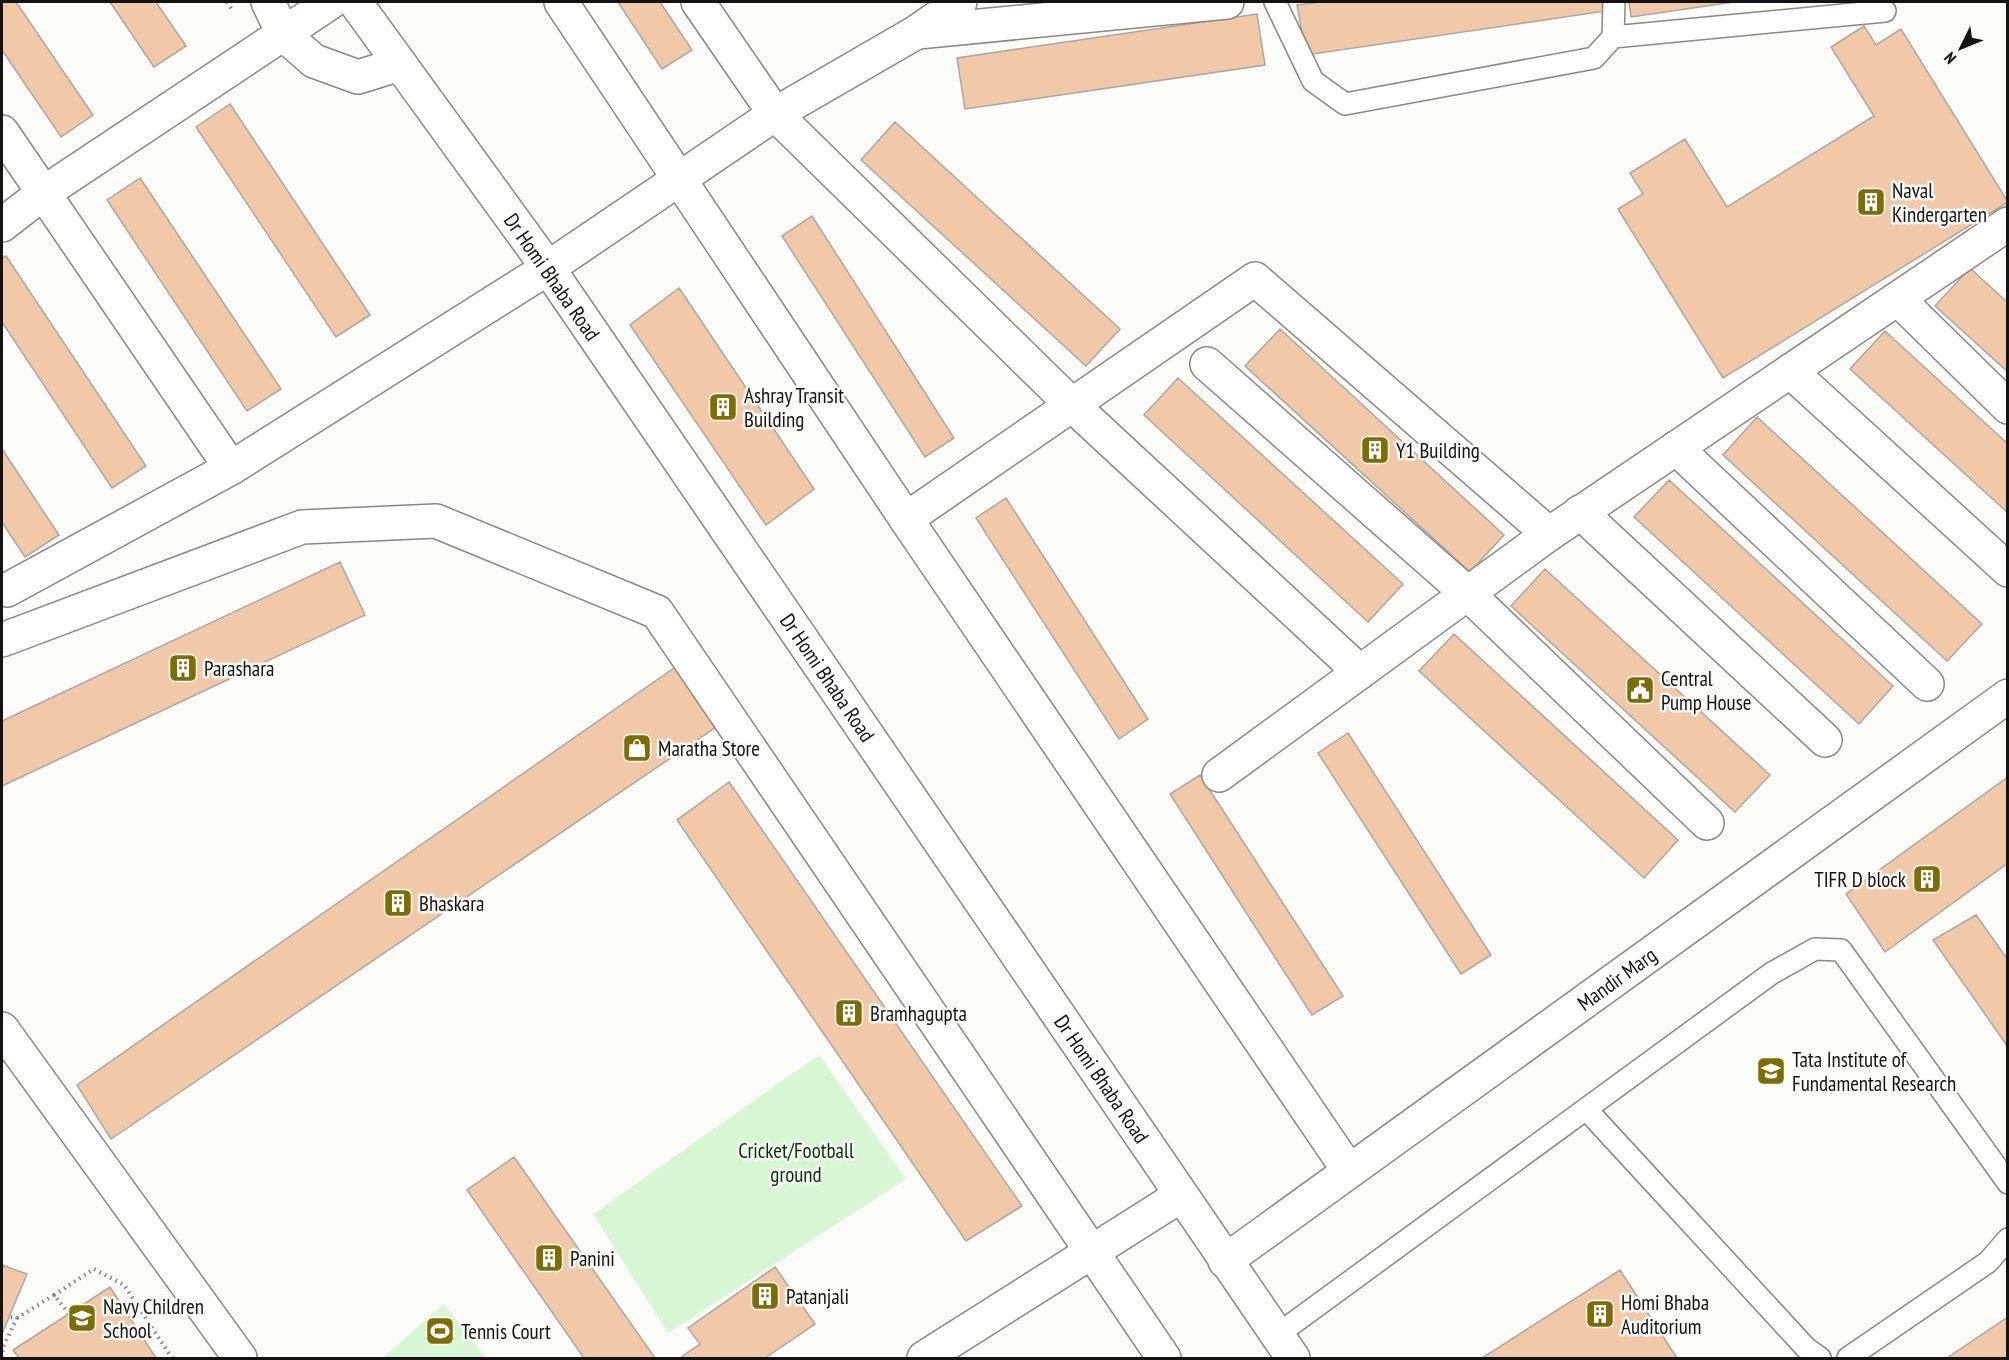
<svg xmlns="http://www.w3.org/2000/svg" width="2009" height="1360" viewBox="0 0 2009 1360" font-family="'PT Sans Narrow',sans-serif">
  <style>
    .green { fill: #d7f7d4 }
    .building { fill: #f1c9a8; stroke: #a9a6a4; stroke-width: 1.5 }
    .lines { fill: none; stroke-linecap: round; stroke-linejoin: round }
    .lane-casing { stroke: #888784; stroke-width: 24 }
    .street-casing { stroke: #888784; stroke-width: 36 }
    .secondary-casing { stroke: #888784; stroke-width: 36 }
    .path { stroke: #81817e; stroke-width: 4; stroke-dasharray: 1.5 4.5; stroke-linecap: butt }
    .lane { stroke: #fff; stroke-width: 21 }
    .street { stroke: #fff; stroke-width: 33 }
    .secondary { stroke: #fff; stroke-width: 33 }
    .labels { text-anchor: middle; dominant-baseline: central; stroke-width: 5; stroke-linejoin: round; paint-order: stroke }
    .poi-label { font-size: 21px; fill: #141312; stroke: #fbfbf7; text-anchor: start }
    .street-label { font-size: 21px; fill: #141312; stroke: #fbfbf7 }
    .park-label { font-size: 21px; fill: #003402; stroke: #fbfbf7 }
  </style>
  <rect width="100%" height="100%" fill="#fbfbf7"/>
  <path class="green" d="M819,1055l87,124 -238,154 -75,-119z
    M444,1304l42,54h-103z"/>
  <path class="building" d="M2,2h14l77,113 -32,22 -59,-87z
    M110,2h46l30,44 -32,21z
    M618,2h42l32,48 -30,19z
    M1321,2h283l2,9 -300,44 -9,-50z
    M1629,2h105l-103,15z
    M1257,14l8,51 -300,44 -8,-51z
    M1864,26l12,19 25,-16 107,173 -285,176 -105,-169 25,-15 -13,-21 55,-34 42,68 147,-91 -43,-69z
    M230,104l140,211 -34,22 -140,-210z
    M895,122l225,207 -34,37 -225,-206z
    M140,178l141,211 -34,22 -140,-211z
    M812,216l142,222 -29,19 -143,-221z
    M6,256l140,210 -34,22 -110,-166v-64z
    M1970,268l38,35v69l-73,-66z
    M679,288l135,201 -48,36 -136,-200z
    M1280,329l224,206 -34,37 -225,-206z
    M1885,331l123,113v69l-158,-144z
    M1178,378l225,206 -35,38 -224,-207z
    M1757,417l225,207 -35,37 -224,-206z
    M2,449l57,86 -34,22 -23,-35z
    M1669,480l224,206 -34,38 -225,-207z
    M1006,498l142,221 -29,20 -143,-221z
    M340,562l25,53 -363,171v-65z
    M1545,569l225,206 -35,37 -224,-206z
    M1454,634l224,206 -34,38 -225,-207z
    M684,661l41,60 -614,418 -34,-54z
    M1348,733l143,222 -30,19 -143,-221z
    M1200,775l143,221 -31,19 -142,-221z
    M2008,777v86l-123,89 -39,-58z
    M729,782l293,424 -56,35 -289,-421z
    M1976,915l32,45v87l-75,-107z
    M514,1157l141,201h-71l-23,-33 -94,-135z
    M2,1265l25,9 -25,60z
    M775,1267l40,57 -50,34h-85l20,-14 -12,-16z
    M1620,1270l57,88h-195z
    M110,1287l46,71h-137l-6,-8z
    M2008,1317v41h-61z"/>
  <g class="lines">
    <g class="lane-casing">
      <path id="lane" d="M1275,2l38,79 32,23 249,-46 19,-21 1,-35
        M1613,37l272,-26
        M1586,1109l220,239 14,10
        M1277,1335l495,-362 43,-24 26,1 167,233
        M1848,1358l140,-96 20,-23"/>
    </g>
    <g class="street-casing">
      <g id="street">
        <path d="M268,2l16,33 30,26 44,16 42,-13"/>
        <path d="M561,2l345,517 443,652"/>
        <path d="M698,2l77,112 296,290 289,268"/>
        <path d="M918,32l309,-30"/>
        <path d="M2,132l229,336"/>
        <path d="M2,225l40,-31 289,-192"/>
        <path id="s1" d="M548,268l745,1090"/>
        <path d="M1898,299l110,108"/>
        <path d="M1207,364l260,229 240,230"/>
        <path d="M1790,371l218,199"/>
        <path d="M1676,448l251,236"/>
        <path d="M1580,512l245,228"/>
        <path d="M906,519l349,-240 294,255"/>
        <path d="M7,590l224,-122 317,-200 227,-154 140,-81 45,-31"/>
        <path d="M2,640l300,-113 134,-6 221,91 507,746"/>
        <path d="M1219,775l330,-241 459,-310"/>
        <path d="M2,1029l238,329"/>
        <path id="s2" d="M1225,1261l783,-565"/>
        <path d="M924,1358l256,-162"/>
      </g>
    </g>
    <g class="secondary-casing">
      <path id="secondary" d="M355,2l193,266"/>
    </g>
    <path class="path" d="M227,2l6,9
      M54,1295l40,-26 30,16 48,73
      M17,1318l37,-23 15,19
      M2,1358l1,-11 14,-29 -8,-1"/>
    <use href="#lane" class="lane"/>
    <use href="#street" class="street"/>
    <use href="#secondary" class="secondary"/>
  </g>
  <defs>
    <g id="building-square" transform="scale(1.5)"><rect x="-9" y="-9" width="18" height="18" rx="4" fill="#7c6d07" stroke="#fbfbf7"/><path d="M-4-6H4V6H1V3H-1V6H-4ZM-2.5-4.3h1.7v1.8h-1.7ZM.8-4.3h1.7v1.8H.8ZM-2.5-1h1.7V.8h-1.7ZM.8-1h1.7V.8H.8Z" fill="#fff"/></g>
    <g id="civic-square" transform="scale(1.5)"><rect x="-9" y="-9" width="18" height="18" rx="4" fill="#7c6d07" stroke="#fbfbf7"/><path d="M-.6-6.5H3V-4.5H.6V-3L4-1V1h2V6H-6V1h2V-1L-.6-3ZM-1.2 2.5V6h2.4V2.5Z" fill="#fff"/></g>
    <g id="shop-square" transform="scale(1.5)"><rect x="-9" y="-9" width="18" height="18" rx="4" fill="#7c6d07" stroke="#fbfbf7"/><path d="M-5-2.5h2.3a2.7 3.5 0 0 1 5.4 0H5L5.5 6h-11ZM-1.5-2.5h3a1.5 2.3 0 0 0-3 0Z" fill="#fff"/></g>
    <g id="university-square" transform="scale(1.5)"><rect x="-9" y="-9" width="18" height="18" rx="4" fill="#7c6d07" stroke="#fbfbf7"/><path d="M0-5L7-2L0 1L-7-2ZM-4 1L0 2.5L4 1V4Q0 6-4 4Z" fill="#fff"/></g>
    <g id="school-square" transform="scale(1.5)"><rect x="-9" y="-9" width="18" height="18" rx="4" fill="#7c6d07" stroke="#fbfbf7"/><path d="M0-5L7-2L0 1L-7-2ZM-4 1L0 2.5L4 1V4Q0 6-4 4Z" fill="#fff"/></g>
    <g id="stadium-square" transform="scale(1.5)"><rect x="-9" y="-9" width="18" height="18" rx="4" fill="#7c6d07" stroke="#fbfbf7"/><path d="M0-5a6.5 5 0 1 0 0 10a6.5 5 0 1 0 0-10ZM-3.5-1.8h7v3.6h-7Z" fill="#fff"/></g>
  </defs>
  <g fill-rule="evenodd">
    <use href="#building-square" x="1871" y="202"/>
    <use href="#building-square" x="723" y="407"/>
    <use href="#building-square" x="1375" y="450"/>
    <use href="#building-square" x="183" y="668"/>
    <use href="#civic-square" x="1640" y="690"/>
    <use href="#shop-square" x="637" y="748"/>
    <use href="#building-square" x="1927" y="879"/>
    <use href="#building-square" x="398" y="903"/>
    <use href="#building-square" x="849" y="1013"/>
    <use href="#university-square" x="1771" y="1071"/>
    <use href="#building-square" x="549" y="1258"/>
    <use href="#building-square" x="765" y="1296"/>
    <use href="#building-square" x="1600" y="1314"/>
    <use href="#school-square" x="82" y="1318"/>
    <use href="#stadium-square" x="440" y="1331"/>
  </g>
  <g class="labels">
    <g class="poi-label">
      <text x="1892" y="190">Naval<tspan x="1892" dy="24">Kindergarten</tspan></text>
      <text x="744" y="395">Ashray Transit<tspan x="744" dy="24">Building</tspan></text>
      <text x="1396" y="450">Y1 Building</text>
      <text x="204" y="668">Parashara</text>
      <text x="1661" y="678">Central<tspan x="1661" dy="24">Pump House</tspan></text>
      <text x="658" y="748">Maratha Store</text>
      <text x="1906" y="879" text-anchor="end">TIFR D block</text>
      <text x="419" y="903">Bhaskara</text>
      <text x="870" y="1013">Bramhagupta</text>
      <text x="1792" y="1059">Tata Institute of<tspan x="1792" dy="24">Fundamental Research</tspan></text>
      <text x="570" y="1258">Panini</text>
      <text x="786" y="1296">Patanjali</text>
      <text x="1621" y="1302">Homi Bhaba<tspan x="1621" dy="24">Auditorium</tspan></text>
      <text x="103" y="1306">Navy Children<tspan x="103" dy="24">School</tspan></text>
      <text x="461" y="1331">Tennis Court</text>
    </g>
    <g class="street-label">
      <text transform="translate(552 277) rotate(55)">Dr Homi Bhaba Road</text>
      <text stroke="none"><textPath href="#s1" startOffset="496">Dr Homi Bhaba Road</textPath></text>
      <text stroke="none"><textPath href="#s2" startOffset="483">Mandir Marg</textPath></text>
      <text stroke="none"><textPath href="#s1" startOffset="982">Dr Homi Bhaba Road</textPath></text>
    </g>
    <g class="park-label">
      <text x="796" y="1150">Cricket/Football<tspan x="796" dy="24">ground</tspan></text>
    </g>
  </g>
  <rect width="2009" height="1360" fill="none" stroke="#141312" stroke-width="6"/>
  <g transform="translate(1961 48) rotate(227)" stroke="#fbfbf7" stroke-width="4.5" paint-order="stroke">
  <path d="M0-4.5L10 22L0 15L-10 22Z" fill="#141312"/>
  <text y="-9" font-size="16" font-weight="bold" text-anchor="middle" fill="#141312">N</text>
  </g>
</svg>
